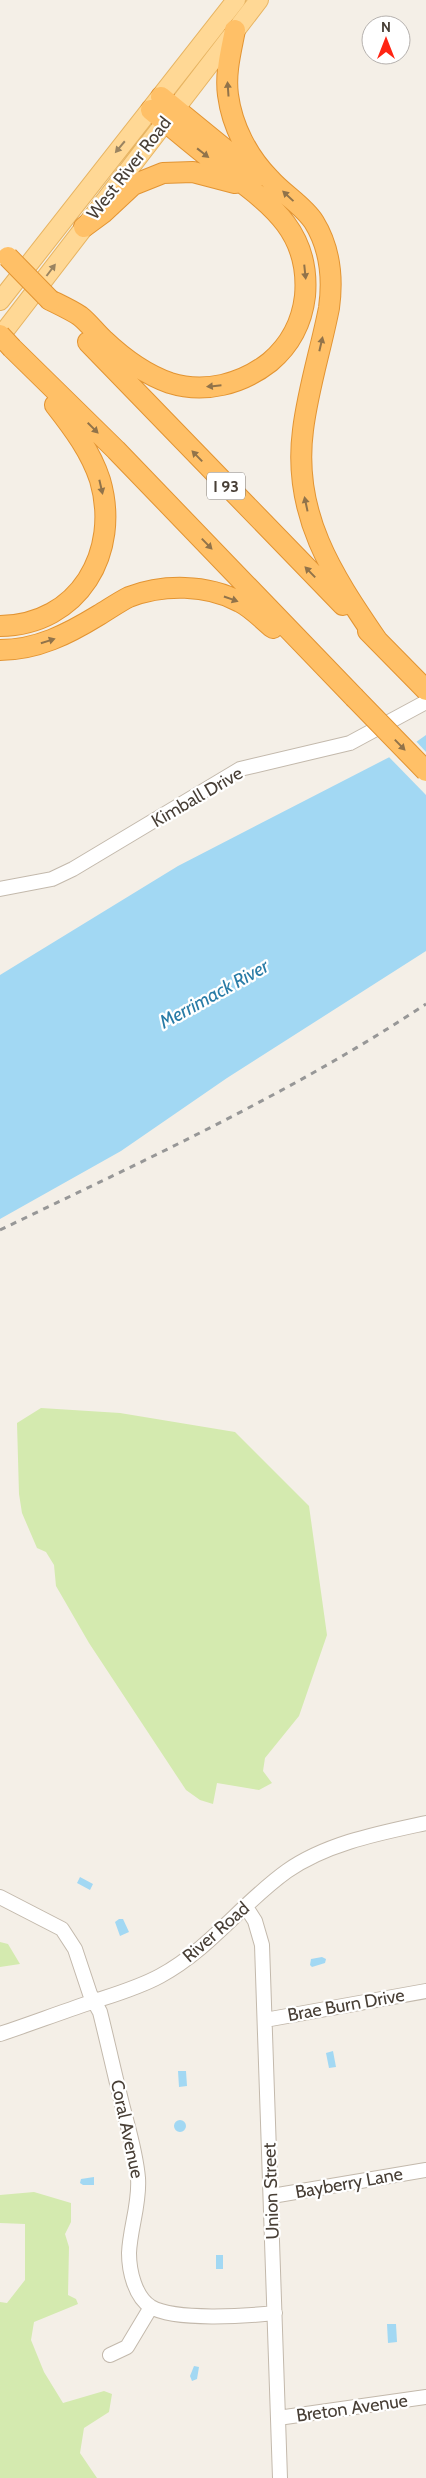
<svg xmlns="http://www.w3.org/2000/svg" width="426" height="2478" viewBox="0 0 426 2478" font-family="Cabin,sans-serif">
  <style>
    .green { fill: #d4eaaf }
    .water { fill: #a2d8f3 }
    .pier { fill: #f4efe7 }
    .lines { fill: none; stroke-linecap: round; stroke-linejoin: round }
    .minor-casing { stroke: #c3b9ac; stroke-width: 16 }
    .major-casing { stroke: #e7b462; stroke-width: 20 }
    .highway-casing { stroke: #e29433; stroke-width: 22 }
    .minor { stroke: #fff; stroke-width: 14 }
    .major { stroke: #ffd895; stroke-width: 18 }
    .highway { stroke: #ffc067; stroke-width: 20 }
    .rail { stroke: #979797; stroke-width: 3; stroke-dasharray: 6 6; stroke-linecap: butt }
    .highway-bridge-casing { stroke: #e29433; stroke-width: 22; stroke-linecap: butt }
    .highway-bridge { stroke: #ffc067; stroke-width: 20 }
    .oneway { fill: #91734a }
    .oneway2 { fill: #9a8461 }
    .labels { text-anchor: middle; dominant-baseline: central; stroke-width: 4.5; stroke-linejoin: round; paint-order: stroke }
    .shield { fill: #fff; stroke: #7f7972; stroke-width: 1 }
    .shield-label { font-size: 16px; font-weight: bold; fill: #483f36 }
    .street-label { font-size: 18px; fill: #483f36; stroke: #fff }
    .water-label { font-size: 19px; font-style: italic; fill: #287ba6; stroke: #fff }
  </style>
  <rect width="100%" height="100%" fill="#f4efe7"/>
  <path class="green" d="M41,1408l79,5 115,19 74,74 18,129 -28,81 -34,42 -2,13 9,12 -13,7 -42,-7 -4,21 -13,-4 -14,-10 -97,-147 -33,-57 -2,-21 -8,-13 -9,-4 -15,-35 -3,-19 -2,-71z
    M0,1942l8,2 12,20 -20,3z
    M34,2192l37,11v19l-6,12 4,13 -1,48 8,4 2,5 -44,18 -3,18 13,32 19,31 41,-12 8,3 -3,18 -25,16 -4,25 17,25h-97v-176l7,1 18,-23v-56l-25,-1v-28z"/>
  <path class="water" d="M426,735v216l-199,127 -106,73 -121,68v-244l178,-109 231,-119z
    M80,1877l13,7 -3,6 -13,-7z
    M119,1919h4l6,13 -9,4 -5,-14z
    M322,1957l4,2 -1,4 -13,4 -2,-2 1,-6z
    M333,2051l3,16 -7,1 -3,-15z
    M178,2071h8l1,15 -8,1z
    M174 2126a6 6 0 1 1 12 0a6 6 0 1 1-12 0Z
    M94,2177v8h-11l-3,-2 1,-4z
    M216,2255h7v14h-7z
    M387,2324h9l1,18 -9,1z
    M194,2366l5,1 -2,12 -5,2 -2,-5z"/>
  <path class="pier" d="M415,740l11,12v43l-39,-40z"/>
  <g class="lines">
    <g class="minor-casing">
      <path id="minor" d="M0,889l52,-10 21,-10 167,-100 110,-26 76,-41
        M0,1897l62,32 13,20 15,45 10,18c8,32 15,64 23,96 6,23 13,46 15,70 2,25 -8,50 -9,75 0,18 6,44 22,54 24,14 96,9 124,6
        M246,1907l9,14 7,24 18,533
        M265,2020l161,-29
        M0,2034c30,-10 59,-21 89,-31 24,-8 49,-15 71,-27 50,-27 82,-73 127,-105 40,-28 93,-38 139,-48
        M272,2196l154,-26
        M110,2355l17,-8 24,-40
        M278,2418l148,-21"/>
    </g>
    <g class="major-casing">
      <path id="major" d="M0,301l236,-301
        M0,337l259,-337"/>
    </g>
    <g class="highway-casing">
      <path id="highway" d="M235,30c-4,21 -10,43 -7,65 4,31 20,62 42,84 13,15 34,27 44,43 16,26 19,57 15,86 -8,41 -21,81 -26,122 -11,84 29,144 74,210
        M161,97l87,71 13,7
        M84,227l19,-14 30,-28 30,-12 30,-1 42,11
        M50,300c10,5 21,10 30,16 9,7 16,17 24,24 20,19 40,34 66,43 35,11 72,1 100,-21 20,-17 32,-40 35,-66 6,-69 -41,-96 -89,-133 -22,-17 -43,-35 -65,-53
        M88,342l255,263
        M12,348l104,102 238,247
        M0,626c79,-1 121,-74 100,-146 -9,-28 -27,-52 -45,-75
        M368,631l58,59
        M0,650c37,0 68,-16 99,-35 10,-6 20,-13 30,-18 34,-13 78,-13 111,5 12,6 23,18 33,26"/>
    </g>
    <use href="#minor" class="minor"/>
    <use href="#major" class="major"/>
    <use href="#highway" class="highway"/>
    <path class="rail" d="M0,1230c145,-70 292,-137 426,-226"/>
    <g class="highway-bridge-casing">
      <path id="highway-bridge" d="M8,257l42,43
        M0,335l12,13
        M354,697l72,74"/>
    </g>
    <use href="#highway-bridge" class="highway-bridge"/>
  </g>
  <defs><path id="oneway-solid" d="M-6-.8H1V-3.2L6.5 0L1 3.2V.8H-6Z" transform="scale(1.25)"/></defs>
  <g class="oneway">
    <use href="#oneway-solid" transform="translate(228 89) rotate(-94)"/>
    <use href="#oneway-solid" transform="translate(203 153) rotate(38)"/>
    <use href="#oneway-solid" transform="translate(288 196) rotate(-137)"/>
    <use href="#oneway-solid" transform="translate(305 272) rotate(84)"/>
    <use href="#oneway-solid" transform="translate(321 344) rotate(-77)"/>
    <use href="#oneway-solid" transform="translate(214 386) rotate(174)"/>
    <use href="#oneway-solid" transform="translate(93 428) rotate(45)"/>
    <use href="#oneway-solid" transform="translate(197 456) rotate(-134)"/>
    <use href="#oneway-solid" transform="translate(101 487) rotate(77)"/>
    <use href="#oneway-solid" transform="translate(306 504) rotate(-102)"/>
    <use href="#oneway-solid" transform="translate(207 544) rotate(46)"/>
    <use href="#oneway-solid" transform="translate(310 572) rotate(-134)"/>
    <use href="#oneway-solid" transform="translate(231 599) rotate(19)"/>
    <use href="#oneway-solid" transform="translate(48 641) rotate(-18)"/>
    <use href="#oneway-solid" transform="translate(400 745) rotate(46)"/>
  </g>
  <g class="oneway2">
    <use href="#oneway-solid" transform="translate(120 147) rotate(130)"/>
    <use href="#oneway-solid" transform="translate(51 270) rotate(-53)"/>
  </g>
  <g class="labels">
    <rect class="shield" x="207" y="472.5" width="38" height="27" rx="4"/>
    <g class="shield-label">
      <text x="226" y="486">I 93</text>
    </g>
    <g class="street-label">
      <text transform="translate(129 168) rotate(-52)">West River Road</text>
      <text transform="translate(197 797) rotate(-30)">Kimball Drive</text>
      <text transform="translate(216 1932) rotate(-41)">River Road</text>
      <text transform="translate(346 2005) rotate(-10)">Brae Burn Drive</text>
      <text transform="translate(127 2129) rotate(78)">Coral Avenue</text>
      <text transform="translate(349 2183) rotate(-10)">Bayberry Lane</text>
      <text transform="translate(271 2191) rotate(-92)">Union Street</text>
      <text transform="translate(352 2408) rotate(-8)">Breton Avenue</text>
    </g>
    <g class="water-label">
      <text transform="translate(214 994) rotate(-29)">Merrimack River</text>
    </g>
  </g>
  <g transform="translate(386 40)"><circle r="24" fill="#ffffff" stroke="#b6b2af"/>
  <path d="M0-4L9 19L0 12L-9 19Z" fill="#ff2413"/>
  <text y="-8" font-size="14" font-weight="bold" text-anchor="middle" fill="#483f36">N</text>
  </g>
</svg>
